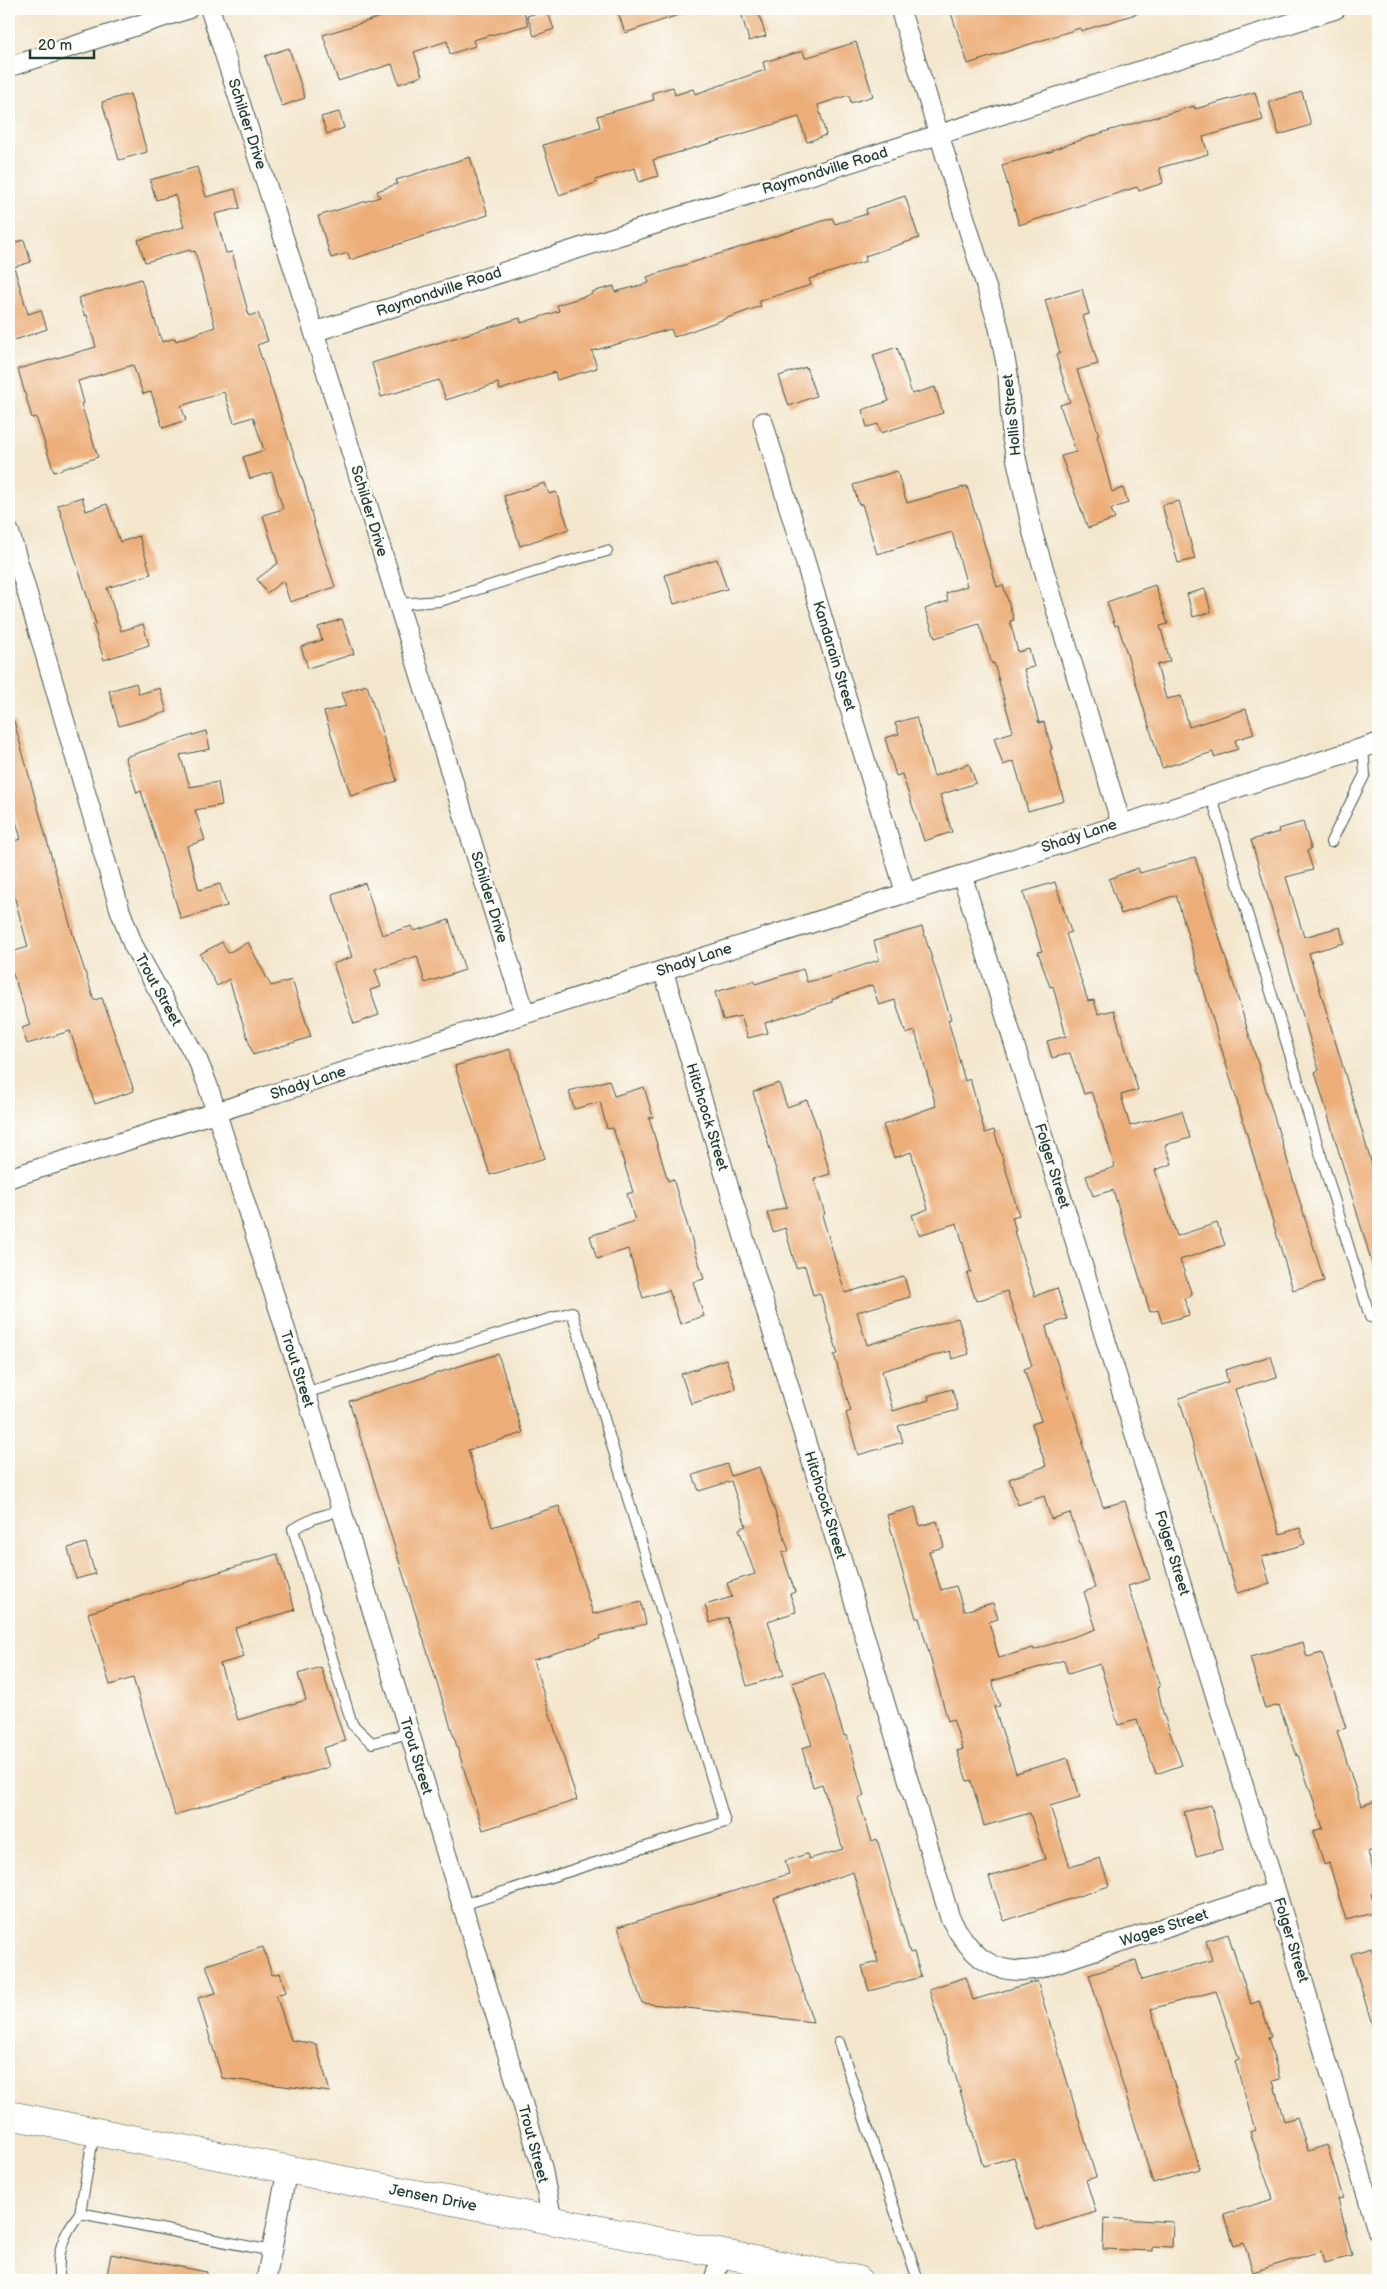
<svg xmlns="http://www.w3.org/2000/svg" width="1387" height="2289" viewBox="0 0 1387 2289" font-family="'Balsamiq Sans',sans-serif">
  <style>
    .building { fill: #ecad78 }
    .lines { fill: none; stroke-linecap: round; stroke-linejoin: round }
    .lane-casing { stroke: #3f564b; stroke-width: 12 }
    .street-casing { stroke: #3f564b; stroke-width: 21 }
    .secondary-casing { stroke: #3f564b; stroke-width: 29 }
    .lane { stroke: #fff; stroke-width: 10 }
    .street { stroke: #fff; stroke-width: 19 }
    .secondary { stroke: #fff; stroke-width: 28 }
    .labels { text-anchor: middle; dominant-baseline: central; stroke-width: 5; stroke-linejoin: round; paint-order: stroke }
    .street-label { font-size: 15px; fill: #1f3d34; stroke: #fdfcf7 }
  </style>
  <rect width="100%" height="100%" fill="#fdfcf7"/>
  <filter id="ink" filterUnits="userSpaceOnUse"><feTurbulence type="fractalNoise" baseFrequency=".02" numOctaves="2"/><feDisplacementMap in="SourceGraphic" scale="10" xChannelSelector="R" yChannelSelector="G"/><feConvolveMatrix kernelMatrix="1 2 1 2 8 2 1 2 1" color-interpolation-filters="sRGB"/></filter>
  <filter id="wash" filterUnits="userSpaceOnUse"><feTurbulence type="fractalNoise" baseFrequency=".0096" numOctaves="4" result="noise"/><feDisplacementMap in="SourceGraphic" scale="20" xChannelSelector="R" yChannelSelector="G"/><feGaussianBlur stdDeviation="1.12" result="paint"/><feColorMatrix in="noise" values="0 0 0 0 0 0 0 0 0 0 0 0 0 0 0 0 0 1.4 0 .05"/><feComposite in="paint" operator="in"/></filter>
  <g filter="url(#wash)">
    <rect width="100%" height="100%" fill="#f3e6cd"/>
    <g id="blocks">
      <path class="building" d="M406,9h117l5,16 -55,15 2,6 -25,8 -3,-13 -33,11 8,24 -23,8 -7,-20 -54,17 -15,-46z
        M617,9h70v3l-62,21z
        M757,9l9,27 -17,5 -8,-29z
        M964,9h175v4l-58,18 -1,-3 -112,36 -17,-51z
        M547,10l7,19 -20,7 -7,-20z
        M856,42l17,54 -22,7 -2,-8 -31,10 8,30 -19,7 -8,-25 -146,43 5,16 -19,6 -4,-14 -40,12 1,3 -37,12 -16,-50 57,-18 -3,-11 57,-16 -2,-7 21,-6 2,8 18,-6 2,5 70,-24 -2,-8 40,-11 2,7z
        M289,48l16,50 -23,8 -17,-50z
        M1255,92l8,28 -60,17 5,17 -49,14 4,15 -24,8 -2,-4 -118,38 -17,-60 51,-14 -1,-1 52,-18 90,-26 1,3z
        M1302,92l9,33 -32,10 -10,-33z
        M130,94l17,58 -28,8 -17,-58z
        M339,112l5,16 -17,6 -6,-17z
        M470,157l18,58 -138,45 -2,-7 -17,5 -13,-42 62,-19 -3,-6 20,-7 -1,-4z
        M197,167l9,30 29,-8 5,19 -25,6 11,39 6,-1 17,64 9,-3 10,28 -11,4 48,142 9,37 21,63 -45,15 -7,-21 -16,12 -10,-14 21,-16 -15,-48 20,-6 -11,-37 -22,7 -7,-22 21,-7 -11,-33 -19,6 -10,-31 -43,14 5,14 -23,8 -12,-36 -8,2 -10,-29 -55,16 6,22 -3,1 17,53 -44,15 -18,-55 -4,1 -14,-49 78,-22 -9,-32 -2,1 -7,-18 63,-19 21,63 13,-4 1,3 39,-14 -20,-76 -4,1 -1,-2 -45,12 -7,-22 46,-13 -9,-32 -19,5 -6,-20z
        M905,196l14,42 -54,18 1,5 -57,18 2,6 -52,16 2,5 -87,31 -3,-8 -79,22 5,17 -40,12 -2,-8 -55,18 -2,-7 -52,17 -7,-20 -58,17 -9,-34 148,-45 1,5 38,-12 -2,-6 35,-11v-2l22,-6 1,6 34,-9 -2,-6 185,-59 3,6 32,-10 -1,-5z
        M24,240l7,22 -17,5 14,47 13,-4 6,19 -38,13v-98z
        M1082,289l7,25 -6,2 15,48 -21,6 22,65 -2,1 15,56 11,-4 5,15 -17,6 4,10 -27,9 -27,-72 15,-4 -16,-47 10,-3 -14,-47 4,-2 -15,-53z
        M897,347l15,47 23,-7 8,26 -62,20 -3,-9 -11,3 -5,-17 27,-9 -16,-46z
        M806,367l10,29 -27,10 -10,-30z
        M897,471l10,32 60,-17 30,101 6,-2 11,35 -4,1 8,31 11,-3 5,18 -10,2 15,54 5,-1 8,27 -2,1 14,51 -36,10 -14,-50 -11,4 -9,-27 19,-6 -19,-69 -2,1 -13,-40 -44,14 -10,-29 23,-8 -2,-8 21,-7 -15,-54 -75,22 -15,-50 -3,1 -6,-20z
        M545,483l4,11 7,-2 13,37 -49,17 -16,-50z
        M82,497l4,14 21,-7 13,38 19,-6 12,38 -44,14 14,43 22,-7 6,21 -45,15 -11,-35 3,-1 -38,-119z
        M1179,501l16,58 -17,4 -16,-58z
        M717,559l10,30 -53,15 -9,-29z
        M1155,585l13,39 -8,2 10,35 -13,4 9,34 15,-3 8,31 57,-18 8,25 -19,6 3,9 -24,8 -1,-5 -51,16 -44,-143 -3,1 -8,-24z
        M1205,589l6,23 -18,5 -6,-23z
        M342,619l12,35 -46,14 -7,-21 21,-7 -4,-13z
        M136,683l3,11 21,-6 7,24 -48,14 -10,-35z
        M367,685l30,96 -46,15 -27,-84 22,-6 -5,-13z
        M916,717l18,59 35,-12 7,19 -36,12 12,37 -28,9 -22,-67 -6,2 -11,-38 14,-4 -4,-11z
        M14,721l57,207 23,72 8,-2 32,93 -39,13 -25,-73 -43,13 -5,-16 8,-3 -21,-63v-9l19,-6 -19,-70v-35l12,-3 -12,-42v-75z
        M206,731l4,18 -30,6 10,32 28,-5 4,23 -27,5 10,30 -18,6 12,44 21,-6 7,22 -46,13 -40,-128 -4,2 -12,-36z
        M1303,822l8,27 -4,2 6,19 -27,7 18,60 36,-10 4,16 -35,10 69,232v84l-4,1 -59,-198 4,-2 -68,-230 28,-8 -1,-3z
        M1195,857l129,424 -31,9 -117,-395 -55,19 -12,-35 29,-11 2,5z
        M1055,882l16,50 -5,2 22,67 6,-1 4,14 16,-4 24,80 -17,5 9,31 52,-15 8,27 -25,7 7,19 -17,6 22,66 40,-13 8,22 -45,15 12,35 -8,3 5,17 -27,8 -4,-13 -8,2 -37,-122 -20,6 -7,-20 29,-9 -19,-64 -5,-11 -7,2 -14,-41 -18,5 -5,-17 19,-5 -13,-50 -3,1 -12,-35 4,-1 -19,-59z
        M365,883l17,52 30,-9 2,5 35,-11 16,50 -40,13 -8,-27 -42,14 6,17 -11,3 9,25 -25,9 -21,-60 19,-7 -20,-63z
        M922,927l29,92 -3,1 17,61 5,-2 15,54 9,-3 12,40 13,45 -7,2 4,14h-2l21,65 22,-8 10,31 -21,7 2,10 36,107h-2l21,64 22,-6 25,78 -22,7 32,101 -2,1 5,25 19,52 -26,9 -19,-54 -19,5 -18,-61 -32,10 -4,-14 -72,21 8,25 -6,1 22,66 52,-15 12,39 -30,9 20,61 30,-9 9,28 -105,35 -15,-44 56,-18 -15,-46 -46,13 -13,-46 -4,1 -10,-30 6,-2 -10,-30 -5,2 -29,-103h-3l-13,-44 -16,-59 28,-8 5,19 17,-5 7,26 -15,4 12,39 15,-4 8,25 29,-8 5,16 -9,3 10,36 34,-10 1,2 62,-21 -12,-37 11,-4 -25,-75 -19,6 -7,-23 -26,9 -9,-26 37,-13 -14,-42 9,-3 -17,-52 8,-3 -25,-75 -31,10 -9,-27 4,-2 -14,-49 -38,12 -7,-20 16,-6 -17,-57 -17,6 -11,-33 53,-19 -21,-75 -9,3 -11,-34 -16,5 -7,-20 -40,14v3l-67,21 3,10 -20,5 -7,-22 -18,4 -8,-28 40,-11v3l48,-15 4,13 18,-4 54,-18 -5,-19z
        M222,942l6,11 20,-11 23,44 21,-6 19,57 -58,18 -24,-76 -12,7 -17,-32z
        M510,1049l35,109 -55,17 -35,-109z
        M609,1080l5,16 30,-9 9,30 -4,1 19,63 5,-2 31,100 -11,3 11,34 -24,8 -11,-34 -26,8 -15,-49 -31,10 -7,-23 45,-15 -8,-27 6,-2 -20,-64 -6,1 -7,-27 -26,7 -5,-18z
        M779,1083l8,24 20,-7 11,30 12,44 -16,5 11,35 -3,1 23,78 59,-17 6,21 -53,15 10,33 91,-27 11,36 -17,5 -2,-8 -68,20 11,40 36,-11 -1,-4 24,-7 6,21 -60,16 5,16 -45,13 -12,-42 5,-2 -17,-56 4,-1 -18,-61 -7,2 -8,-29 -9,2 -11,-40 -12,4 -6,-19 20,-6 -34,-115z
        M498,1354l25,79 -55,17 24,77 67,-21 34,108 48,-12 5,22 -47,12 1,3 -67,21 44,140 -94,30 -134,-429z
        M1271,1356l6,21 -42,12 45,145 20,-6 5,16 -43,13 8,27 -33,9 -58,-195 49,-16 -3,-12z
        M726,1359l10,30 -45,15 -10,-30z
        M727,1464l4,12 28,-9 30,84 -7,2 13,39 -5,2 6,18 -28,9 16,54 -37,11 -20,-69 -17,6 -5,-18 27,-8 -5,-14 28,-9 -16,-45 7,-3 -15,-45 -32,10 -6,-16z
        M86,1543l9,31 -19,5 -8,-31z
        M277,1554l18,56 -60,18 9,29 -24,7 18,56 68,-20 -8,-26 23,-7 24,74 -22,7 6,19 -154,48 -42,-137 -23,7 -22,-72z
        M1303,1642l4,15 15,-4 24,75 -9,3 24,75 17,-6v48l-10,4 10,36v4l-7,2 5,18 -30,8 -17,-57 -5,2 -10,-34 9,-3 -25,-73 -1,1 -18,-51 -14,4 -15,-52z
        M824,1673l20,63 3,-1 17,61 -6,2 14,43 5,-2 33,114 4,-1 7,25 -52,14 -7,-25 16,-4 -25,-90 -79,26 39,124 -171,-19 -24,-76 171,-53 -4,-13 22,-7 2,5 34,-10 -21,-65 -9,3 -11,-39 10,-3 -20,-62z
        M1211,1805l12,44 -27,7 -12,-44z
        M1228,1934l23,70 8,-3 12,35 -3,1 12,42 -7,2 11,40 13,-4 11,34 19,-6 16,53 -5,1 14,57 -28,7 -3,-12 -68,21 -9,-29 -10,3 -10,-32 49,-15 -23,-67 5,-2 -20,-69 4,-2 -23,-68 -65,18 49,160 -47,14 -64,-208 47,-15 6,20 70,-20 -6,-19z
        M263,1947l9,28 8,-2 6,19 -10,3 15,45 25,4 14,48 -108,-14 -24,-80 18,-5 -10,-28z
        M1371,1948l2,6 5,-1v77l-4,1 -23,-77z
        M966,1977l7,23 64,-19 59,196 -10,3 10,32 -59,18 -23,-73 -31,9 -54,-177z
        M1104,2218l69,4 -1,25 -20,-1v5l-49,-2z
        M111,2254l96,18 -1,8h-100z"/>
    </g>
  </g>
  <g filter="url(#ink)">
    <use href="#blocks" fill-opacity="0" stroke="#3f564b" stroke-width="1"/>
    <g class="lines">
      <g class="lane-casing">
        <path id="lane" d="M398,604l42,-3 126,-39 41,-11
          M1211,795l159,522
          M1331,842l34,-68 -2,-27
          M305,1393l267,-81 153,510 -263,83
          M341,1510l-26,8 -22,11 59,195 20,19 37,-10
          M839,2042l79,238
          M94,2133l-14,80 192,38
          M60,2280c-5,-26 4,-47 20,-67"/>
      </g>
      <g class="street-casing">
        <path id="street" d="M210,9l104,323 211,681
          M900,9l99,319 9,46 4,65 21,95 88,289
          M9,67l179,-58
          M314,332l1022,-323
          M763,422l142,469
          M9,531l111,379 13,35 65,116 9,22 103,324 232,760 10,53
          M962,875l314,1016 102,341
          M663,970l287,948c21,38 43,59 87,51l239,-78
          M9,1178l1369,-435
          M266,2280l21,-109
          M714,2280l7,-25"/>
      </g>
      <g class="secondary-casing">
        <path id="secondary" d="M9,2115l849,165"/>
      </g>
      <use href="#lane" class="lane"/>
      <use href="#street" class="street"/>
      <use href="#secondary" class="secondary"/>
    </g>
  </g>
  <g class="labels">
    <g class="street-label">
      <text transform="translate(247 124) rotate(72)">Schilder Drive</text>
      <text transform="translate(825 171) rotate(-17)">Raymondville Road</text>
      <text transform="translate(439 292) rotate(-18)">Raymondville Road</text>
      <text transform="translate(1012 415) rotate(-96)">Hollis Street</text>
      <text transform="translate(369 511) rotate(73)">Schilder Drive</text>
      <text transform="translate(834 656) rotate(73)">Kandarain Street</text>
      <text transform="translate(1079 836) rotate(-18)">Shady Lane</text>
      <text transform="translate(489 897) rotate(73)">Schilder Drive</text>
      <text transform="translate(694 960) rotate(-18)">Shady Lane</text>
      <text transform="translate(158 990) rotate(61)">Trout Street</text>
      <text transform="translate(308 1083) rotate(-18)">Shady Lane</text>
      <text transform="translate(707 1117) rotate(73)">Hitchcock Street</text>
      <text transform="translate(1052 1166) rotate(73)">Folger Street</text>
      <text transform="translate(297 1369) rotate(72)">Trout Street</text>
      <text transform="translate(825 1505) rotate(73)">Hitchcock Street</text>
      <text transform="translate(1172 1553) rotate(73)">Folger Street</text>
      <text transform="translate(416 1756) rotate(73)">Trout Street</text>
      <text transform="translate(1164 1928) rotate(-18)">Wages Street</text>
      <text transform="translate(1291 1940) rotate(73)">Folger Street</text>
      <text transform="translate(533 2144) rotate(75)">Trout Street</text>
      <text transform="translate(433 2198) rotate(11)">Jensen Drive</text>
    </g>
  </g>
  <rect width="1387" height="2289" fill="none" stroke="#fdfcf7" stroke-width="30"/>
  <path d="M30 50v8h64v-8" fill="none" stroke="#1f3d34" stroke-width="2.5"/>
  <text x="38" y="50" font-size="15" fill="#1f3d34" stroke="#fdfcf7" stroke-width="4" paint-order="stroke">20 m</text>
</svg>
